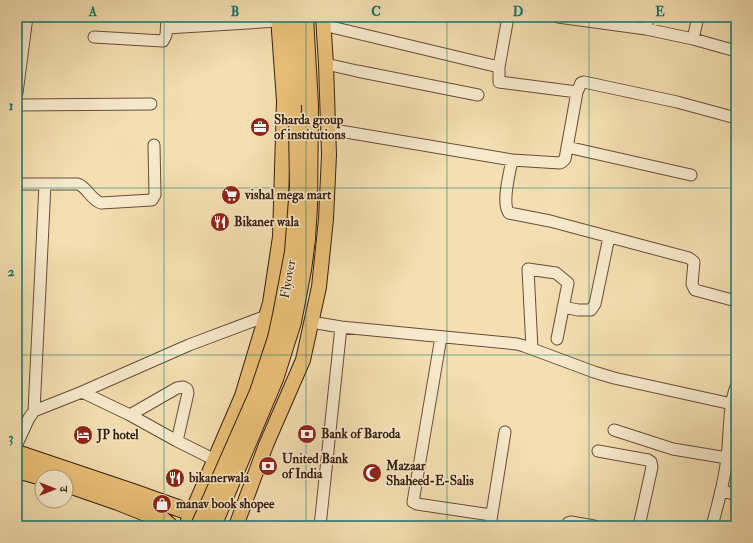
<svg xmlns="http://www.w3.org/2000/svg" width="753" height="543" viewBox="0 0 753 543" font-family="'IM FELL Double Pica','Noto Serif Devanagari',serif">
  <style>
    .lines { fill: none; stroke-linecap: round; stroke-linejoin: round }
    .minor-casing { stroke: #654e37; stroke-width: 13 }
    .major-casing { stroke: #361d0e; stroke-width: 16 }
    .highway-casing { stroke: #361d0e; stroke-width: 18 }
    .minor { stroke: #f7eacc; stroke-width: 11 }
    .major { stroke: #eac078; stroke-width: 14 }
    .highway { stroke: #eac078; stroke-width: 16 }
    .highway-bridge-casing { stroke: #361d0e; stroke-width: 18; stroke-linecap: butt }
    .highway-bridge { stroke: #eac078; stroke-width: 16 }
    .grid { fill: none; stroke: #0f766e; stroke-width: 1; stroke-opacity: 0.55 }
    .labels { text-anchor: middle; dominant-baseline: central; stroke-width: 3; stroke-linejoin: round; paint-order: stroke }
    .poi-label { font-size: 13px; font-weight: bold; fill: #361d0e; stroke: #f7eacc; text-anchor: start }
    .street-label { font-size: 13px; fill: #361d0e; stroke: #f7eacc }
    .neatline { fill: none; stroke: #0f766e; stroke-width: 1.5 }
    .grid-label { font-size: 13px; text-anchor: middle; font-weight: bold; fill: #0f766e }
  </style>
  <rect width="100%" height="100%" fill="#f3dfb1"/>
  <filter id="stains"><feTurbulence type="fractalNoise" baseFrequency=".005" numOctaves="4"/><feColorMatrix values="0 0 0 0 .2 0 0 0 0 .09 0 0 0 0 .02 0 0 0 .5 -.17"/></filter>
  <radialGradient id="worn" r=".72"><stop offset=".6" stop-color="#630" stop-opacity="0"/><stop offset="1" stop-color="#630" stop-opacity=".3"/></radialGradient>
  <g class="lines">
    <g class="minor-casing">
      <path id="minor" d="M508,17l-9,50v15l78,10
        M558,17l88,12 47,10 43,12
        M323,25l176,42
        M167,28l111,-7
        M646,29l2,-12
        M94,37l69,4 3,-6 1,-18
        M693,39l5,-22
        M326,64l31,7 121,24
        M17,93l10,-76
        M17,105l134,-1
        M328,129l184,31 48,3 2,-1 3,-3 12,-67 4,-9 3,-1 93,20 59,16
        M567,147l124,28
        M512,160c-2,12 -11,43 -3,53l41,8 139,37 5,4 -2,22 3,6 41,11
        M17,184h61c10,4 12,15 23,19l51,-3 3,-5 -1,-50
        M563,307l15,3h13l4,-6 14,-67
        M311,322l30,5 176,17 7,2 70,26 20,6 118,26
        M441,337l-28,165 4,2 74,11
        M532,349l-4,-80 28,4 12,10 -11,56
        M82,392l107,-47 77,-29
        M34,411l11,-227
        M614,430l59,19 54,9
        M177,441l11,-48 -1,-4 -4,-2 -6,1 -47,27 47,26 38,19
        M17,444l12,-26 5,-7 48,-19 48,23
        M598,451l50,9 3,2 1,5 -13,59
        M721,490l15,5
        M320,526l21,-199
        M490,526l15,-94
        M567,526l1,-3 3,-1 23,4
        M712,526c6,-23 13,-46 15,-69 3,-22 1,-50 9,-70"/>
    </g>
    <g class="major-casing">
      <path id="major" d="M186,526l56,-130 28,-93 10,-66 4,-136 -6,-84
        M236,526l30,-81 37,-85 16,-73 7,-68 3,-64 -3,-91 -3,-47"/>
    </g>
    <g class="highway-casing">
      <path id="highway" d="M290,17l7,108
        M305,17l5,88
        M17,453l116,39 59,21
        M17,470l25,7
        M66,484l52,18 45,18 7,6"/>
    </g>
    <use href="#minor" class="minor"/>
    <use href="#major" class="major"/>
    <use href="#highway" class="highway"/>
    <g class="highway-bridge-casing">
      <path id="highway-bridge" d="M199,526l59,-134 18,-54 5,-23 12,-63 5,-66 -1,-61
        M213,526l62,-147 18,-57 10,-52 4,-31 2,-33 1,-101"/>
    </g>
    <use href="#highway-bridge" class="highway-bridge"/>
  </g>
  <path class="grid" d="M164,17v509M306,17v509M447,17v509M589,17v509M17,188h719M17,355h719"/>
  <defs>
    <g id="office-disc" transform="scale(1)"><circle r="9.5" fill="#8f2418" stroke="#f7eacc"/><path d="M-6-3h4V-5.5h4V-3h4V5H-6ZM-1-4.5V-3h2v-1.5ZM-6 0V1H6V0Z" fill="#fff"/></g>
    <g id="supermarket-disc" transform="scale(1)"><circle r="9.5" fill="#8f2418" stroke="#f7eacc"/><path d="M-6-5.5h2.5l.6 2H6L4.5 2H-2.5L-4.4-4H-6ZM-1.5 3.2a1.3 1.3 0 1 0 .1 0ZM3 3.2a1.3 1.3 0 1 0 .1 0Z" fill="#fff"/></g>
    <g id="restaurant-disc" transform="scale(1)"><circle r="9.5" fill="#8f2418" stroke="#f7eacc"/><path d="M-5-6h1v4h1v-4h1v4h1v-4h1v5L-1.5 .5V6h-2V.5L-5-1ZM5-6V6H3V1.5H1.5Q1.5-4 5-6Z" fill="#fff"/></g>
    <g id="bank-disc" transform="scale(1)"><circle r="9.5" fill="#8f2418" stroke="#f7eacc"/><path d="M-6-4H6V4H-6ZM0-2.3a2.3 2.3 0 1 0 0 4.6a2.3 2.3 0 1 0 0-4.6Z" fill="#fff"/></g>
    <g id="hotel-disc" transform="scale(1)"><circle r="9.5" fill="#8f2418" stroke="#f7eacc"/><path d="M-6-4.5h1.5V1H6V5H4.5V3h-9V5H-6ZM-4 0a1.8 1.8 0 1 1 3.6 0ZM.5 0V-2.5h3Q6-2.5 6 0Z" fill="#fff"/></g>
    <g id="mosque-disc" transform="scale(1)"><circle r="9.5" fill="#8f2418" stroke="#f7eacc"/><path d="M3.5-4.9A6 6 0 1 0 3.5 4.9A5 5 0 1 1 3.5-4.9Z" fill="#fff"/></g>
    <g id="shop-disc" transform="scale(1)"><circle r="9.5" fill="#8f2418" stroke="#f7eacc"/><path d="M-5-2.5h2.3a2.7 3.5 0 0 1 5.4 0H5L5.5 6h-11ZM-1.5-2.5h3a1.5 2.3 0 0 0-3 0Z" fill="#fff"/></g>
  </defs>
  <g fill-rule="evenodd">
    <use href="#office-disc" x="260" y="127"/>
    <use href="#supermarket-disc" x="231" y="195"/>
    <use href="#restaurant-disc" x="220" y="222"/>
    <use href="#bank-disc" x="307" y="434"/>
    <use href="#hotel-disc" x="83" y="435"/>
    <use href="#bank-disc" x="268" y="466"/>
    <use href="#mosque-disc" x="372" y="473"/>
    <use href="#restaurant-disc" x="175" y="478"/>
    <use href="#shop-disc" x="162" y="504"/>
  </g>
  <g class="labels">
    <g class="poi-label">
      <text x="274" y="120">Sharda group<tspan x="274" dy="15">of institutions</tspan></text>
      <text x="245" y="195">vishal mega mart</text>
      <text x="234" y="222">Bikaner wala</text>
      <text x="321" y="434">Bank of Baroda</text>
      <text x="97" y="435">JP hotel</text>
      <text x="282" y="459">United Bank<tspan x="282" dy="15">of India</tspan></text>
      <text x="386" y="466">Mazaar<tspan x="386" dy="15">Shaheed-E-Salis</tspan></text>
      <text x="189" y="478">bikanerwala</text>
      <text x="176" y="504">manav book shopee</text>
    </g>
    <g class="street-label">
      <text transform="translate(288 279) rotate(-80)">Flyover</text>
    </g>
  </g>
  <rect width="753" height="543" fill="none" stroke="#f3dfb1" stroke-width="44"/>
  <g transform="translate(54 489) rotate(90)"><circle r="19" fill="#f7eacc" stroke="#aa9880"/>
  <path d="M0-3L7 15L0 10L-7 15Z" fill="#8f2418"/>
  <text y="-6" font-size="11" font-weight="bold" text-anchor="middle" fill="#361d0e">उ</text>
  </g>
  <rect x="22" y="22" width="709" height="499" class="neatline"/>
  <g class="grid-label">
    <text x="93" y="16">A</text>
    <text x="235" y="16">B</text>
    <text x="376" y="16">C</text>
    <text x="518" y="16">D</text>
    <text x="660" y="16">E</text>
    <text x="11" y="110">1</text>
    <text x="11" y="276">2</text>
    <text x="11" y="442">3</text>
  </g>
  <rect width="100%" height="100%" filter="url(#stains)"/>
  <rect width="100%" height="100%" fill="url(#worn)"/>
</svg>
